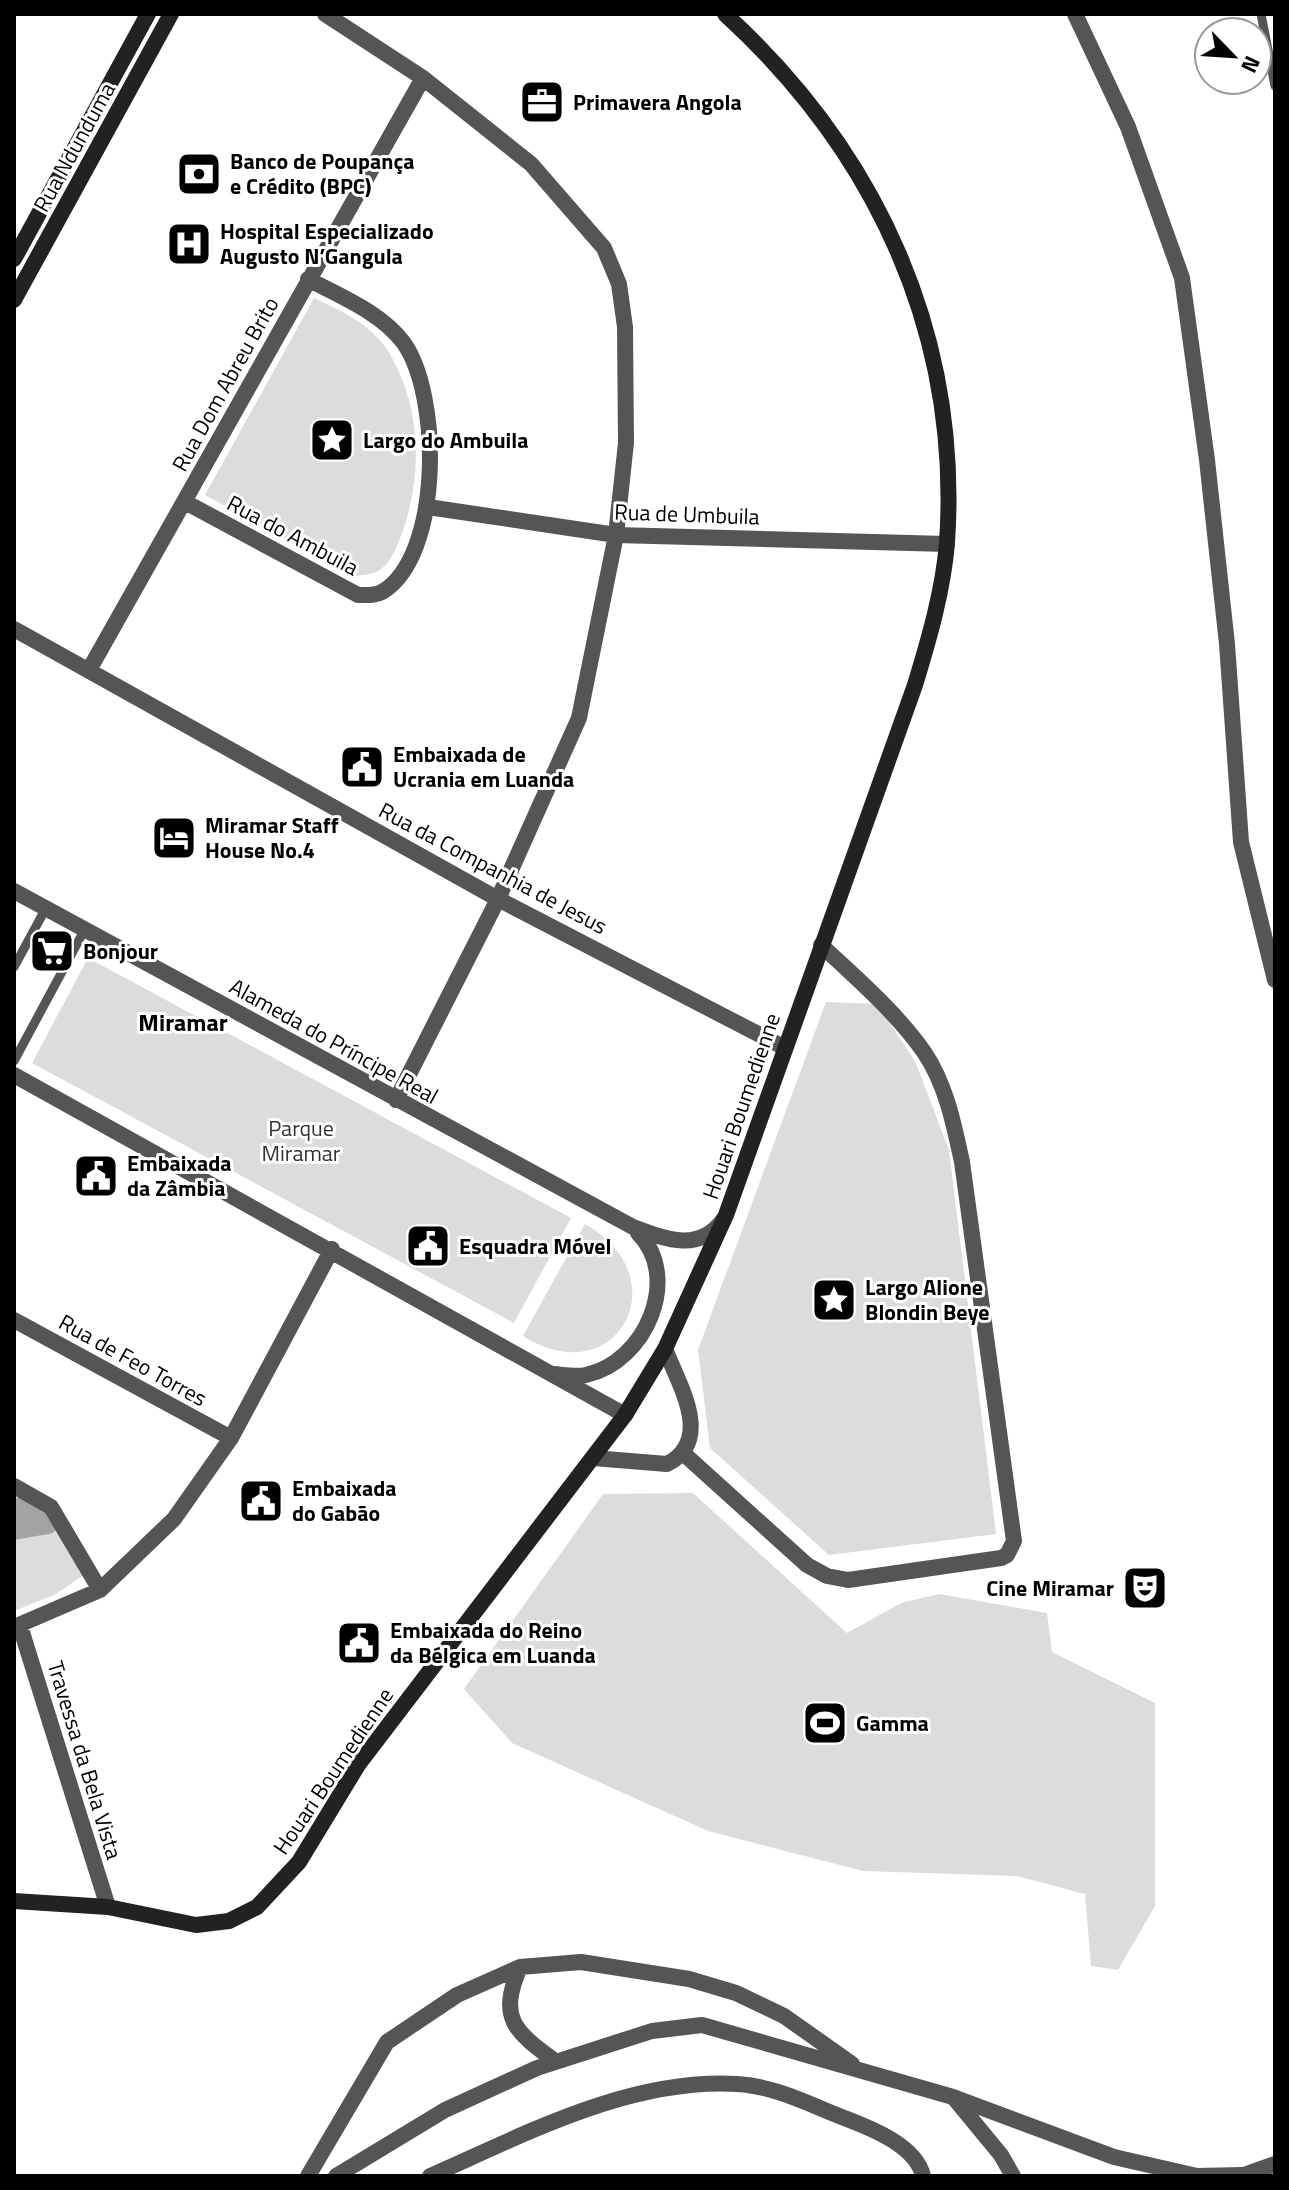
<svg xmlns="http://www.w3.org/2000/svg" width="1289" height="2190" viewBox="0 0 1289 2190" font-family="'Titillium Web',sans-serif">
  <style>
    .green { fill: #dcdcdc }
    .water { fill: #a3a3a3 }
    .lines { fill: none; stroke-linecap: round; stroke-linejoin: round }
    .canal { stroke: #a3a3a3; stroke-width: 20 }
    .lane { stroke: #555; stroke-width: 9 }
    .street { stroke: #555; stroke-width: 16 }
    .secondary { stroke: #222; stroke-width: 16 }
    .labels { text-anchor: middle; dominant-baseline: central; stroke-width: 6; stroke-linejoin: round; paint-order: stroke }
    .poi-label { font-size: 22px; font-weight: bold; fill: #000; stroke: #fff; text-anchor: start }
    .street-label { font-size: 22px; fill: #000; stroke: #fff }
    .park-label { font-size: 22px; fill: #333; stroke: #fff }
    .neighbourhood-label { font-size: 24px; font-weight: bold; fill: #000; stroke: #fff }
  </style>
  <rect width="100%" height="100%" fill="#fff"/>
  <path class="green" d="M314,298c27,13 57,26 74,53 35,56 35,131 11,190 -4,10 -11,25 -21,30 -6,4 -17,4 -24,5l-149,-81z
    M88,958l483,260 -57,105 -482,-260z
    M826,1002l51,2 38,57 34,89 47,384 -167,21 -119,-107 -12,-98z
    M585,1224c96,54 31,171 -62,112z
    M693,1493l154,140 54,-30 38,-9 108,19 5,39 103,51v203l-37,64 -27,-4 -6,-72 -68,-18 -154,-5 -155,-40 -196,-88 -48,-54 139,-195z
    M14,1495l41,23 29,57 -30,20 -40,16z"/>
  <path class="water" d="M31,1504l17,20 -34,6v-20z"/>
  <g class="lines">
    <path class="canal" d="M14,1510l17,-6 17,20 -34,6"/>
    <path class="lane" d="M1261,14l14,72
      M14,967l32,-59
      M14,1061l71,-132"/>
    <path class="street" d="M325,14l98,64 108,86 73,84 15,36 6,43 1,116 -10,92 -37,183 -81,181 -102,201
      M1075,14l53,113 54,151 25,182 20,184 14,198 34,138
      M185,502l173,93c8,0 17,1 24,-3 61,-36 59,-199 21,-250 -23,-30 -62,-45 -95,-63
      M428,507l188,28 331,9
      M14,629l484,270 287,149
      M89,670l334,-592
      M14,891l619,336c32,12 66,26 90,-7
      M14,1075l611,340
      M14,1320l217,118
      M555,1374c10,1 22,3 31,1 60,-13 96,-98 52,-142
      M683,1453l124,112 20,11 21,4 153,-22 6,-3 7,-14 -52,-379c-8,-37 -16,-78 -38,-110 -28,-40 -68,-74 -103,-107
      M593,1458l74,6c47,-24 12,-79 -2,-115
      M14,1486l37,21 49,83
      M20,1626l88,281
      M14,1627l86,-37 74,-71 57,-81 101,-189
      M520,1967c-22,51 -6,64 35,94
      M954,2098l47,57 12,21
      M308,2176l79,-134 70,-47 63,-28 61,-5 108,17 47,14 48,23 68,48
      M336,2176l109,-66 92,-42 115,-37 50,-6 251,72 161,60 83,19 45,-1
      M430,2176c96,-42 199,-98 307,-92 39,2 75,22 110,35 26,10 69,27 76,57
      M1241,2176l34,-12"/>
    <path class="secondary" d="M14,259l134,-245
      M14,300l157,-286
      M14,1901l94,6 88,18 33,-4 28,-14 42,-45 59,-97 267,-350 40,-66 61,-134 189,-530c14,-46 28,-94 32,-142 14,-208 -70,-390 -222,-529"/>
  </g>
  <defs>
    <g id="office-square" transform="scale(2.3)"><rect x="-9" y="-9" width="18" height="18" rx="4" fill="#000" stroke="#fff"/><path d="M-6-3h4V-5.5h4V-3h4V5H-6ZM-1-4.5V-3h2v-1.5ZM-6 0V1H6V0Z" fill="#fff"/></g>
    <g id="bank-square" transform="scale(2.3)"><rect x="-9" y="-9" width="18" height="18" rx="4" fill="#000" stroke="#fff"/><path d="M-6-4H6V4H-6ZM0-2.3a2.3 2.3 0 1 0 0 4.6a2.3 2.3 0 1 0 0-4.6Z" fill="#fff"/></g>
    <g id="hospital-square" transform="scale(2.3)"><rect x="-9" y="-9" width="18" height="18" rx="4" fill="#000" stroke="#fff"/><path d="M-5-5h3v3.5h4V-5h3V5h-3V1.5h-4V5h-3Z" fill="#fff"/></g>
    <g id="sight-square" transform="scale(2.3)"><rect x="-9" y="-9" width="18" height="18" rx="4" fill="#000" stroke="#fff"/><path d="M0-6L1.8-2.2L6-1.7L2.9 1.2L3.7 5.4L0 3.3L-3.7 5.4L-2.9 1.2L-6-1.7L-1.8-2.2Z" fill="#fff"/></g>
    <g id="civic-square" transform="scale(2.3)"><rect x="-9" y="-9" width="18" height="18" rx="4" fill="#000" stroke="#fff"/><path d="M-.6-6.5H3V-4.5H.6V-3L4-1V1h2V6H-6V1h2V-1L-.6-3ZM-1.2 2.5V6h2.4V2.5Z" fill="#fff"/></g>
    <g id="hotel-square" transform="scale(2.3)"><rect x="-9" y="-9" width="18" height="18" rx="4" fill="#000" stroke="#fff"/><path d="M-6-4.5h1.5V1H6V5H4.5V3h-9V5H-6ZM-4 0a1.8 1.8 0 1 1 3.6 0ZM.5 0V-2.5h3Q6-2.5 6 0Z" fill="#fff"/></g>
    <g id="supermarket-square" transform="scale(2.3)"><rect x="-9" y="-9" width="18" height="18" rx="4" fill="#000" stroke="#fff"/><path d="M-6-5.5h2.5l.6 2H6L4.5 2H-2.5L-4.4-4H-6ZM-1.5 3.2a1.3 1.3 0 1 0 .1 0ZM3 3.2a1.3 1.3 0 1 0 .1 0Z" fill="#fff"/></g>
    <g id="theatre-square" transform="scale(2.3)"><rect x="-9" y="-9" width="18" height="18" rx="4" fill="#000" stroke="#fff"/><path d="M-5-5.5Q0-4 5-5.5V0Q5 5 0 6Q-5 5-5 0ZM-3.3-2.5H-1v1.5H-3.3ZM1-2.5H3.3v1.5H1ZM-2.8 1Q0 5.5 2.8 1Z" fill="#fff"/></g>
    <g id="stadium-square" transform="scale(2.3)"><rect x="-9" y="-9" width="18" height="18" rx="4" fill="#000" stroke="#fff"/><path d="M0-5a6.5 5 0 1 0 0 10a6.5 5 0 1 0 0-10ZM-3.5-1.8h7v3.6h-7Z" fill="#fff"/></g>
  </defs>
  <g fill-rule="evenodd">
    <use href="#office-square" x="542" y="102"/>
    <use href="#bank-square" x="199" y="174"/>
    <use href="#hospital-square" x="189" y="244"/>
    <use href="#sight-square" x="332" y="440"/>
    <use href="#civic-square" x="362" y="767"/>
    <use href="#hotel-square" x="174" y="838"/>
    <use href="#supermarket-square" x="52" y="951"/>
    <use href="#civic-square" x="96" y="1176"/>
    <use href="#civic-square" x="428" y="1246"/>
    <use href="#sight-square" x="834" y="1300"/>
    <use href="#civic-square" x="261" y="1501"/>
    <use href="#theatre-square" x="1145" y="1588"/>
    <use href="#civic-square" x="359" y="1643"/>
    <use href="#stadium-square" x="825" y="1723"/>
  </g>
  <g class="labels">
    <g class="poi-label">
      <text x="573" y="102">Primavera Angola</text>
      <text x="230" y="161">Banco de Poupança<tspan x="230" dy="25">e Crédito (BPC)</tspan></text>
      <text x="220" y="231">Hospital Especializado<tspan x="220" dy="25">Augusto N’Gangula</tspan></text>
      <text x="363" y="440">Largo do Ambuila</text>
      <text x="393" y="754">Embaixada de<tspan x="393" dy="25">Ucrania em Luanda</tspan></text>
      <text x="205" y="825">Miramar Staff<tspan x="205" dy="25">House No.4</tspan></text>
      <text x="83" y="951">Bonjour</text>
      <text x="127" y="1163">Embaixada<tspan x="127" dy="25">da Zâmbia</tspan></text>
      <text x="459" y="1246">Esquadra Móvel</text>
      <text x="865" y="1287">Largo Alione<tspan x="865" dy="25">Blondin Beye</tspan></text>
      <text x="292" y="1488">Embaixada<tspan x="292" dy="25">do Gabão</tspan></text>
      <text x="1114" y="1588" text-anchor="end">Cine Miramar</text>
      <text x="390" y="1630">Embaixada do Reino<tspan x="390" dy="25">da Bélgica em Luanda</tspan></text>
      <text x="856" y="1723">Gamma</text>
    </g>
    <g class="street-label">
      <text transform="translate(74 147) rotate(-61)">Rua Ndunduma</text>
      <text transform="translate(225 384) rotate(-61)">Rua Dom Abreu Brito</text>
      <text transform="translate(687 514) rotate(2)">Rua de Umbuila</text>
      <text transform="translate(293 535) rotate(28)">Rua do Ambuila</text>
      <text transform="translate(493 868) rotate(28)">Rua da Companhia de Jesus</text>
      <text transform="translate(334 1041) rotate(29)">Alameda do Príncipe Real</text>
      <text transform="translate(741 1106) rotate(-71)">Houari Boumedienne</text>
      <text transform="translate(133 1360) rotate(29)">Rua de Feo Torres</text>
      <text transform="translate(85 1760) rotate(73)">Travessa da Bela Vista</text>
      <text transform="translate(333 1771) rotate(-56)">Houari Boumedienne</text>
    </g>
    <g class="park-label">
      <text x="301" y="1128">Parque<tspan x="301" dy="25">Miramar</tspan></text>
    </g>
    <g class="neighbourhood-label">
      <text x="183" y="1022">Miramar</text>
    </g>
  </g>
  <rect width="1289" height="2190" fill="none" stroke="#000000" stroke-width="32"/>
  <g transform="translate(1233 56) rotate(115)"><circle r="38" fill="#ffffff" stroke="#999999" stroke-width="2"/>
  <path d="M0-6L14 30L0 20L-14 30Z" fill="#000000"/>
  <text y="-12" font-size="22" font-weight="bold" text-anchor="middle" fill="#000000">N</text>
  </g>
</svg>
